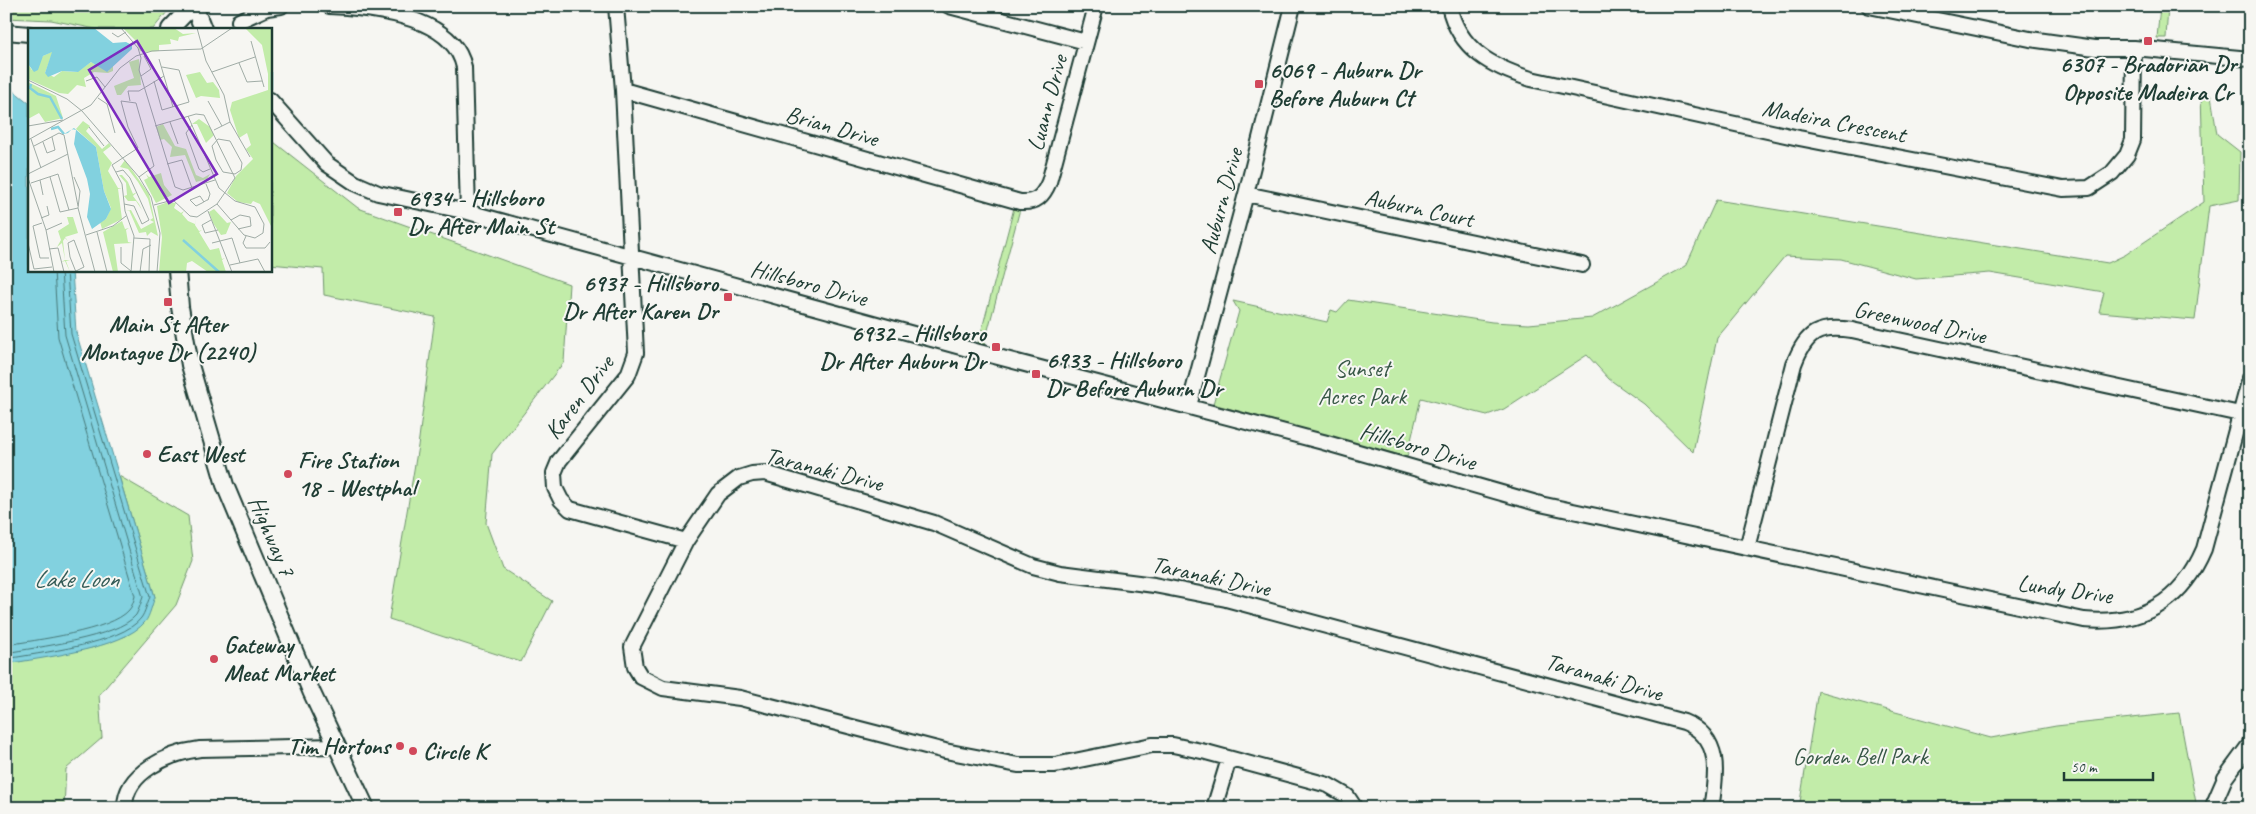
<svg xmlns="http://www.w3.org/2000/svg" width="2256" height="814" viewBox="0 0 2256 814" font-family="Caveat,sans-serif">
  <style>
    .green { fill: #c2eca9; stroke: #70946e }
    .water { fill: #82d1df; stroke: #5a969b }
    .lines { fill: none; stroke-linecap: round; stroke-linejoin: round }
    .shore { stroke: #477878; stroke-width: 1 }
    .minor-casing { stroke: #1f3d34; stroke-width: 18 }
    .major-casing { stroke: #1f3d34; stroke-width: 20 }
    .minor { stroke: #f6f6f2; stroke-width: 14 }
    .major { stroke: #f6f6f2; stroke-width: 16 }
    .poi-dot { fill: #d1495b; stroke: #f6f6f2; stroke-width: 2 }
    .labels { text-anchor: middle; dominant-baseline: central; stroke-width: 4; stroke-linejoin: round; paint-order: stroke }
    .poi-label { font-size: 24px; font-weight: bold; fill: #1f3d34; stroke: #f6f6f2; text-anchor: start }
    .street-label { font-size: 24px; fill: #1f3d34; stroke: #f6f6f2 }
    .park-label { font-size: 24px; fill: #375746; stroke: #f6f6f2 }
    .water-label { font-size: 25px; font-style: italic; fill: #335b56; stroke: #f6f6f2 }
    .inset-river { fill: none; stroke: #82d1df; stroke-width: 2.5 }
    .inset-road { fill: none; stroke: #a0aca6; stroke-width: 1 }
    .view { fill: #7b2cbf; fill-opacity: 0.15; stroke: #7b2cbf; stroke-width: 2.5 }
    .inset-edge { fill: none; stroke: #1f3d34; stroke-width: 2.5 }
  </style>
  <rect width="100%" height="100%" fill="#f6f6f2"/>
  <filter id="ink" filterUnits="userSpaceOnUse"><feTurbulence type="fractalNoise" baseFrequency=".02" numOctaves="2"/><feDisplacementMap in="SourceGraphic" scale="10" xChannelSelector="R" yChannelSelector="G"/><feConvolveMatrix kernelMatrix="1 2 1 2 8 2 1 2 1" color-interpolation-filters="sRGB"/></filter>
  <g filter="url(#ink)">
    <path class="green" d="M6,6h166l-19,23h-57l-45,-9 -45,-2z
      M2160,6h8l-2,32h-9z
      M2201,93l10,3 6,38 23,18 -1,48 -30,6 -14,114 -96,-8 5,-20 -114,-19 -74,6 -75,-20 -56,-3 -68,82 -24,114 -49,-48 -35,-25 -22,-24 -83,54 -17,6 -66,-17 -14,59 -194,-53 26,-93 -6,-10 94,21 4,-12 6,2 11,-12 144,22 37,2 63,-6 94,-52 30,-66 392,63 17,-8 79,-53z
      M270,139l88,69 211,76 -5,78 -72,92 -6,69 17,46 49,32 -31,61 -132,-43 29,-173 17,-129 -111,-22 -1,-26 -53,-5z
      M1014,208l6,1 -36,136 -6,-1z
      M119,476l69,40 5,45 -17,44 -77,90 3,43 -36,31 -2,39h-58v-144l85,-16 35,-12 29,-39z
      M1818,691l173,47 65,-12 123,-13 18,95h-398z"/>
    <path class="water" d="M14,91l15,12v167h43l4,62 79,265c-3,7 -5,19 -10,25 -22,27 -105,36 -139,42v-567z"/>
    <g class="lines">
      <path class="shore" d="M6,645c29,-5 105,-14 123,-35 3,-3 5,-10 6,-14l-77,-259 -4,-67
        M6,653c30,-6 111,-15 130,-38 3,-5 5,-13 7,-18l-78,-262 -4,-65
        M6,659c32,-6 116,-15 135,-41 4,-5 6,-15 9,-21l-79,-263 -4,-64"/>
      <g class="minor-casing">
        <path id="minor" d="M329,6c43,2 124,10 135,61l4,145
          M616,6l7,84 13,263 -8,22 -69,86 -5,12 1,15 6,12 9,9 116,32
          M949,6l137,36
          M1449,6c10,44 43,61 82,73l268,59 264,51 26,-1 23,-15 15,-18 6,-15 1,-92
          M1869,6l161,33 65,9h39l116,11
          M239,21l28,-13 14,-2
          M6,32l23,2
          M623,90l397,112c17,1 23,-6 29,-20l47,-176
          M270,100l57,64 28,19 23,10 90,19 511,140 344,90 217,62 544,116c57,5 97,-17 120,-71l46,-171
          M1246,194l336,71
          M1189,406l57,-212 47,-188
          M1747,548l47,-184c12,-32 25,-39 58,-34l388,84
          M125,808c-1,-36 45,-55 75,-59l136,-3
          M1214,808l15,-49
          M1355,808l-8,-12 -19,-11 -122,-33 -33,-7h-21l-97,20h-37l-73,-14 -205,-53 -77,-10 -22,-11 -6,-10 -3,-20 54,-106 32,-47 21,-16 13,-4 13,-1 169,50 99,43 27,7 94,12 72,14 458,123c38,15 33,52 27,86
          M2212,808l13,-30 25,-34"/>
      </g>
      <g class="major-casing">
        <path id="major" d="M194,6l9,23
          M170,29l22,-23
          M177,270l3,37 10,58 35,120 86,206 55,117"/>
      </g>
      <use href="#minor" class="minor"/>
      <use href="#major" class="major"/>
    </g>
  </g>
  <g class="poi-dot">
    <rect x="2143" y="36" width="10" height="10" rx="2.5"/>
    <rect x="1254" y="79" width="10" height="10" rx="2.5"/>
    <rect x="393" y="207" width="10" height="10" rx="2.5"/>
    <rect x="723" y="292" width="10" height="10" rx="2.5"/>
    <rect x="163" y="297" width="10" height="10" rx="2.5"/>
    <rect x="991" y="342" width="10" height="10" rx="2.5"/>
    <rect x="1031" y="369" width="10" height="10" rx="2.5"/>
    <circle cx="147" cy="454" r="5"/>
    <circle cx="288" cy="474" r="5"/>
    <circle cx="214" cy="659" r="5"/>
    <circle cx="400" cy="746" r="5"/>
    <circle cx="413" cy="751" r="5"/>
  </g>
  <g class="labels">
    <g class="poi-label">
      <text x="2148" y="64" text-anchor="middle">6307 - Bradorian Dr<tspan x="2148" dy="28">Opposite Madeira Cr</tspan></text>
      <text x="1269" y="70">6069 - Auburn Dr<tspan x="1269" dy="28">Before Auburn Ct</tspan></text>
      <text x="408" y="198">6934 - Hillsboro<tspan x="408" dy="28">Dr After Main St</tspan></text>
      <text x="718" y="283" text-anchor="end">6937 - Hillsboro<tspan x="718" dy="28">Dr After Karen Dr</tspan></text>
      <text x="168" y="324" text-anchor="middle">Main St After<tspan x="168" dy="28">Montague Dr (2240)</tspan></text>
      <text x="986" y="333" text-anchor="end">6932 - Hillsboro<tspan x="986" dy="28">Dr After Auburn Dr</tspan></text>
      <text x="1046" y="360">6933 - Hillsboro<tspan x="1046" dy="28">Dr Before Auburn Dr</tspan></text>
      <text x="157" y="454">East West</text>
      <text x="298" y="460">Fire Station<tspan x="298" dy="28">18 - Westphal</tspan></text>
      <text x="224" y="645">Gateway<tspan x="224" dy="28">Meat Market</tspan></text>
      <text x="390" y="746" text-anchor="end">Tim Hortons</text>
      <text x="423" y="751">Circle K</text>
    </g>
    <g class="street-label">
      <text transform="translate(1047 103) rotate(-75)">Luann Drive</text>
      <text transform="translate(1834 121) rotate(11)">Madeira Crescent</text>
      <text transform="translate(832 126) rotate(16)">Brian Drive</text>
      <text transform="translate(1221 201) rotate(-75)">Auburn Drive</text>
      <text transform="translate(1419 208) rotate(12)">Auburn Court</text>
      <text transform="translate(809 283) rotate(15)">Hillsboro Drive</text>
      <text transform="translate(1920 322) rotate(12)">Greenwood Drive</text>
      <text transform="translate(579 397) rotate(-53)">Karen Drive</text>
      <text transform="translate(1418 446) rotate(16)">Hillsboro Drive</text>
      <text transform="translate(824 469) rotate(14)">Taranaki Drive</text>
      <text transform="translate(272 536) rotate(67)">Highway 7</text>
      <text transform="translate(1211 576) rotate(12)">Taranaki Drive</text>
      <text transform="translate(2065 589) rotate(8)">Lundy Drive</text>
      <text transform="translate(1604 677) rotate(16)">Taranaki Drive</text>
    </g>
    <g class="park-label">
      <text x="1362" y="368">Sunset<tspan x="1362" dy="28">Acres Park</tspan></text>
      <text x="1860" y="756">Gorden Bell Park</text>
    </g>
    <g class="water-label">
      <text x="76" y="579">Lake Loon</text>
    </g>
  </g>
  <g transform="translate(28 28)">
    <rect width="244" height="244" fill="#f6f6f2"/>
    <path d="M95,0h51l9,6 13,-1 -17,4 -1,4 -8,-2 1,5 -12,1v6l-13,1 -6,-1 -5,-11zM217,0h27v206l-1,-8 -11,-22 -7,-3 -2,3 -13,-2 -11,-9 9,-17 17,-17 -7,-10 5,-4 -4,-12 -8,5 -9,-28 2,-8 36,-12v-16l-6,-29zM25,23l-8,22 9,4 8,-6 15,1 14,-10 17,9 5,-6v6l-5,2 -14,-1 -10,6 2,9 -9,-2 -9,9 -9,-1 -31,-14v-15l4,6 11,-14zM111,31l2,26 -13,1 -7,9h-4l-3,-9 20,-8 -5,-16zM172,44l7,11 6,-1 6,8 1,8 -19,-2 -5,2 -10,-23zM0,54l28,14 7,22 -18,4 -6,-9 -11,6zM171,91l11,8 4,8 -8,8 -9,-19h-5zM55,93l7,5 -4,5 16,18 7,-6 2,3 -8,6 9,11 -4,8 10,17h4l-4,1 4,30 -20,10 -2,-7 6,-3 5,-11 -7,-17 -8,-44 -20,-18zM135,96l12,22 11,3 10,26 7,3 7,-4 -3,5 -11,3 -11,-27 -15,2 2,-10 -8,-8 -4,1 -4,-13zM97,132l24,34 9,42 -7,-4 -4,4 -1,-4 -7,1 -10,-23 -3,1 5,-1 10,19 13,-7 -4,-2 3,-2 -5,-19 -10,-17 -10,-13 -8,-2zM133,145l3,12 8,10 -16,8 -12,-23 4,-2 -2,-4 3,3zM91,147h3l6,7 5,12 4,-2 -4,4 6,8 3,6 -6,-9h-8l-4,-5 3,-1 -1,-12zM140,174l8,1 -2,5 7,5 3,-2 -2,3 6,7 7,3 1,-6 -1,7 4,6 3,-1 -3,2 11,18 9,-2 3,11 3,-1 -3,2 4,12h-18l-16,-11 -5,2 -1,9h-27l3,-35 -5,-31zM186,181l13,14 4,-1 -5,12 -5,1 -8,-12 -4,-11zM39,189h6l5,16 -13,4 3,4 -3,-3 -2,3 2,19h5l-4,1 4,11 -5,-11 -4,1 4,-2 -3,-17 -5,4 4,-7 -3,-9 11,-7zM94,193l3,8 4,-1 -3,2 2,12 4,1 -18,1 4,28h-5l-10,-40z" fill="#c2eca9"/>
    <path d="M0,0h66l19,15 13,-1 6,3v4l-25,23 -16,-10 -13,10 -16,-1 -14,6 -3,-4 7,-21 -9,4 -5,14 -4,2 -6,-8zM46,100l22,19 8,44 7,18 -5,10 -14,10 -5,-12 3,-23 -3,-15 -13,-35 2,-14 -4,-1 -4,4 -4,1z" fill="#82d1df"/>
    <path class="inset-river" d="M244,44v18M3,56l-1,4 8,6 12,3 12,22M23,101l7,-2 6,7M155,212l36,32"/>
    <path class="inset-road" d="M93,0l17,20 3,10 -2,12 36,117 8,3 32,-10M169,0l9,33 18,34 6,27 20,35M84,5l6,4 8,-5M223,13l13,46M131,31l14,48M211,35l8,19 15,-1M184,44l43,-15M113,48l10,-7 -7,-13M0,52l39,19 15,12M58,53l11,-4 8,10M126,53l8,29 27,-8 -10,-32 -17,-3M70,70l9,6 8,29M102,73l-2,-10h11l25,-15M180,73l14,25M54,83l57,66 12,20 9,36 -3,39M160,88l31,72 16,13 20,6 9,17 -1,9 -8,5 -11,-3 -27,-31M142,94l8,22M164,97l-6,8 13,36 4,3 7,-3M0,98l35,-6M61,99l15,19M186,102l16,-8M3,111l10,29M190,111l12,2 12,22 -1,7 -6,4M190,111l-6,7 4,14 7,12 12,2M0,112l63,-35 29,-37 16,-12 16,-5 49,-2 31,-21M15,114l4,11 8,-3 -3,-13M6,118l25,-13 5,2 14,71M139,136l15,-4 10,28M88,144l7,-2 7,8 19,42 -7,4 -8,-18 -10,-2M0,146l40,-20M22,149l10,35 18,-4M46,149l6,14 -2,17 17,64M0,150l18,52 8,42M12,152l3,15M3,155l27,-9 11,36M176,174l-4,-6 -10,4 6,6 6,-3 5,-3h1l2,-6 -4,-10M126,177l19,-5 17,16 7,1 20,-13 18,-26 -31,-63 -8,-1 -41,12M180,183l24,61M13,190l8,-3 -2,-9M183,192l-9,5 3,8 13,-3M203,192l9,-5 10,2 1,9 -13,3M14,195l-9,3 7,32h9M18,202l16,-7M69,204l10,40M58,207l27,-9 13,-10M218,208l-3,7 3,5h19l5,-6M106,210l16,1 -1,33M0,215l6,26 18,-2M184,215l20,-5 8,25M93,219v16l10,8M21,221l9,-1 6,24M202,237l28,-6 7,13M48,243l8,-4 -10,-27 -6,3 2,14 6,15M103,244l3,-36 -9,-25 -3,-27 -10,-19 26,-17 -10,-21 -7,-26 15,2 18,63 -15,11M112,244l3,-23 8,-4"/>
    <path class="view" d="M109,13l80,133 -48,29 -80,-133z"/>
    <rect width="244" height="244" class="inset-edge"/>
  </g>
  <rect width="2256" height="814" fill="none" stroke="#f6f6f2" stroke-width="25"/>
  <rect x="12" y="12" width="2231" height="789" fill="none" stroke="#1f3d34" stroke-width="2" filter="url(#ink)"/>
  <path d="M2064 772v8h89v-8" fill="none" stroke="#1f3d34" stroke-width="2.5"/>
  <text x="2071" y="772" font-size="15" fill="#1f3d34" stroke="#f6f6f2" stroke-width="4" paint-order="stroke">50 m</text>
</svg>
